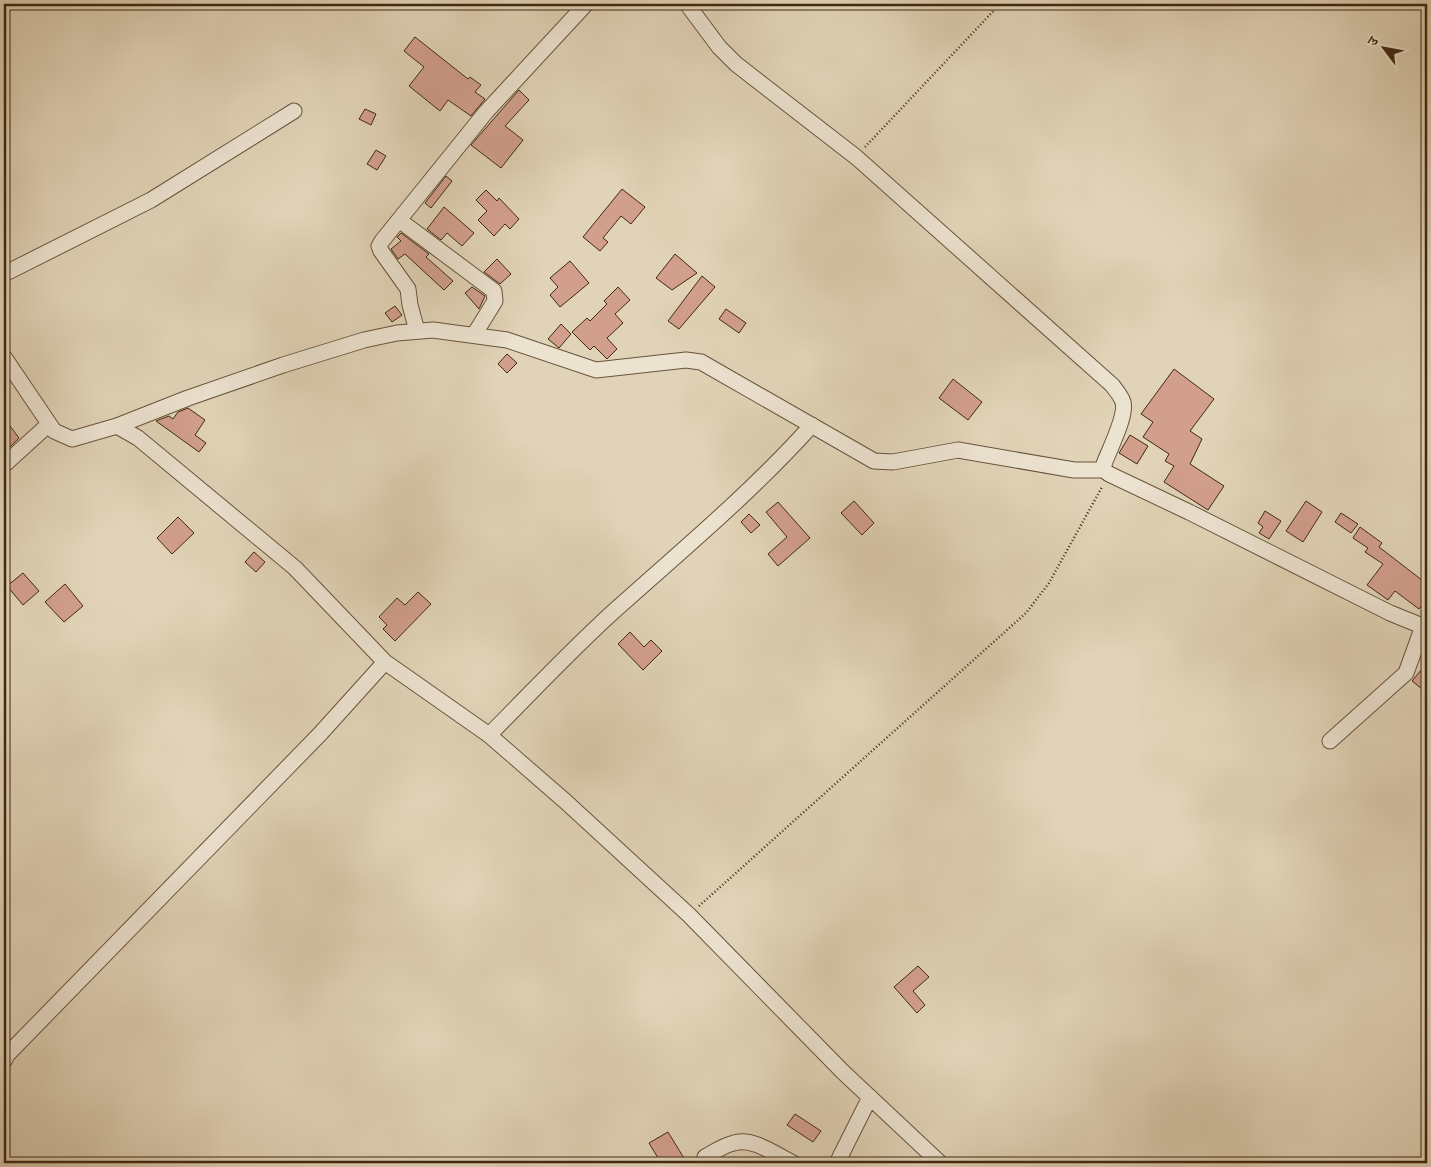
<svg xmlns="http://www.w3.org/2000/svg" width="1431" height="1167" viewBox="0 0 1431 1167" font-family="'IM FELL DW Pica','Noto Serif Devanagari',serif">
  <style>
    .building { fill: #d29f8d; stroke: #3f2910 }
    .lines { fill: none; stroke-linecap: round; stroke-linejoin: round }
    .minor-casing { stroke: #68543a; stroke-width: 17 }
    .path { stroke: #3f2910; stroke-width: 2.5; stroke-dasharray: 1 2.5; stroke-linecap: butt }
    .minor { stroke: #ece2d0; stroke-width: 15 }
  </style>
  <rect width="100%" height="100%" fill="#e1d3b7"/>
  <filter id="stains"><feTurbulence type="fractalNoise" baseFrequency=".004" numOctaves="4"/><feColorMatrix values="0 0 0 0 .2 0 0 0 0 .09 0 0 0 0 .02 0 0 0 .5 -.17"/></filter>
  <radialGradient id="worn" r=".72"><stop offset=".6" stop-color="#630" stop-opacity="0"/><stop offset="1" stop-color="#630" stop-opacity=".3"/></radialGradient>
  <path class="building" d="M415,37l53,42 2,-2 11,8 -6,7 10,7 -14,17 -23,-16 -8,11 -31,-25 15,-19 -20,-16z
    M519,90l10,10 -24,26 18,14 -22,28 -30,-23z
    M365,109l11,5 -5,11 -12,-6z
    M376,150l10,6 -9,14 -10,-6z
    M446,176l6,5 -21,27 -6,-5z
    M622,189l23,18 -14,17 -10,-8 -18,22 5,4 -8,9 -17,-14z
    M486,190l11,11 2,-3 20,21 -9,10 -5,-5 -11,12 -16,-16 9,-9 -11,-11z
    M444,207l30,26 -12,13 -15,-13 -6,7 -14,-11z
    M401,233l28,21 -3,3 27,24 -9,9 -39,-36 -7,5 -7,-10 10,-8 -4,-4z
    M675,254l22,19 -25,17 -16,-12z
    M497,259l14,15 -11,10 -16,-12z
    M570,261l19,22 -29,24 -10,-12 8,-8 -8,-9z
    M702,276l13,11 -36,42 -11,-8z
    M472,287l13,9 -6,13 -14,-16z
    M618,287l12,13 -15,14 8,9 -16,15 10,11 -10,10 -13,-13 -4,4 -18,-18 15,-14 3,3 17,-17 -3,-3z
    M395,306l7,9 -10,7 -7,-9z
    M726,309l20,14 -7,10 -20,-14z
    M561,324l10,10 -12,14 -11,-9z
    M507,354l10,9 -10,10 -9,-9z
    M1174,369l40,30 -24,32 12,8 -12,25 34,22 -16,24 -44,-28 10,-16 -9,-5 4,-7 -26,-17 10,-15 -12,-8z
    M953,379l29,23 -14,18 -29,-22z
    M188,408l17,12 -10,15 11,8 -7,9 -43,-31 13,-5 4,3 5,-7z
    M4,418l15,20 -15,15z
    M1130,435l18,11 -11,18 -18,-11z
    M854,501l20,22 -12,12 -21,-22z
    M1306,501l16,11 -19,30 -17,-11z
    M778,502l32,36 -32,28 -10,-12 19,-17 -21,-25z
    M1265,511l16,10 -12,18 -10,-6 4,-6 -5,-4z
    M1341,513l17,11 -7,9 -16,-11z
    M749,514l11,11 -9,8 -10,-11z
    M178,517l16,16 -22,21 -15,-16z
    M1360,527l22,16 -3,4 48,37v14l-8,11 -24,-18 -7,9 -21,-15 16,-21 -18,-12 3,-4 -15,-10z
    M254,552l11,10 -9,10 -11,-10z
    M23,573l16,18 -16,14 -16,-19z
    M65,584l18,22 -19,16 -19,-20z
    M418,592l13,12 -36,37 -12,-12 4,-4 -8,-8 18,-19 8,7z
    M630,632l14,15 7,-7 11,11 -19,19 -25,-26z
    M1427,663v30l-15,-12z
    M918,966l11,11 -16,14 12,14 -8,8 -23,-26z
    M795,1114l26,17 -8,11 -26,-17z
    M668,1132l19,31h-26l-12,-20z"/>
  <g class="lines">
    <g class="minor-casing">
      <path id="minor" d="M687,4l32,43 17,17 120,93 256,228c4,5 9,11 11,17 4,14 -14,48 -19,62v6l5,4 80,38 201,101 37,15
        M399,220l95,71 1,10 -21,34
        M4,274l147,-74 143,-89
        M417,331l-7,-26 -2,-16 -27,-38 -2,-5 3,-5 104,-129 100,-108
        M4,357l50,74 18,8 45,-13 71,-28 95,-33 81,-25 33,-7 36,-3 74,10 89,30 90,-10 15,2 173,99 19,1 65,-12 116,20h30
        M117,426l21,12 157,130 90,94 104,73 76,66 124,114 154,157 97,91
        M4,465l45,-41
        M489,735c41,-41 81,-84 124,-123 68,-61 138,-119 199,-187
        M1330,741l76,-68 17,-47
        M4,1061l3,-6 313,-321 65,-72
        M705,1157c9,-5 19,-12 29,-14 19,-6 42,12 59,20
        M837,1163l33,-66"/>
    </g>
    <path class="path" d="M865,147l135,-143
      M699,906l327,-293 23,-30 53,-96"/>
    <use href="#minor" class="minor"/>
  </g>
  <rect width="1431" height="1167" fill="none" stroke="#e1d3b7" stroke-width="20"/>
  <rect x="5" y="5" width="1421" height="1157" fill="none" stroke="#3f2910" stroke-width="2.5"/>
  <rect x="10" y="10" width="1411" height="1147" fill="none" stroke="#3f2910"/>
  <g transform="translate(1384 48) rotate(302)" stroke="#ece2d0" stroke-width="4" paint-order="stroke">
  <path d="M0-4L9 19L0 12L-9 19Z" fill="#3f2910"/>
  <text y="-8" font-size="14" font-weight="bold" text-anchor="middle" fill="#3f2910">उ</text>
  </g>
  <rect width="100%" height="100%" filter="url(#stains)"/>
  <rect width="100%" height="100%" fill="url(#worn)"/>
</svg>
